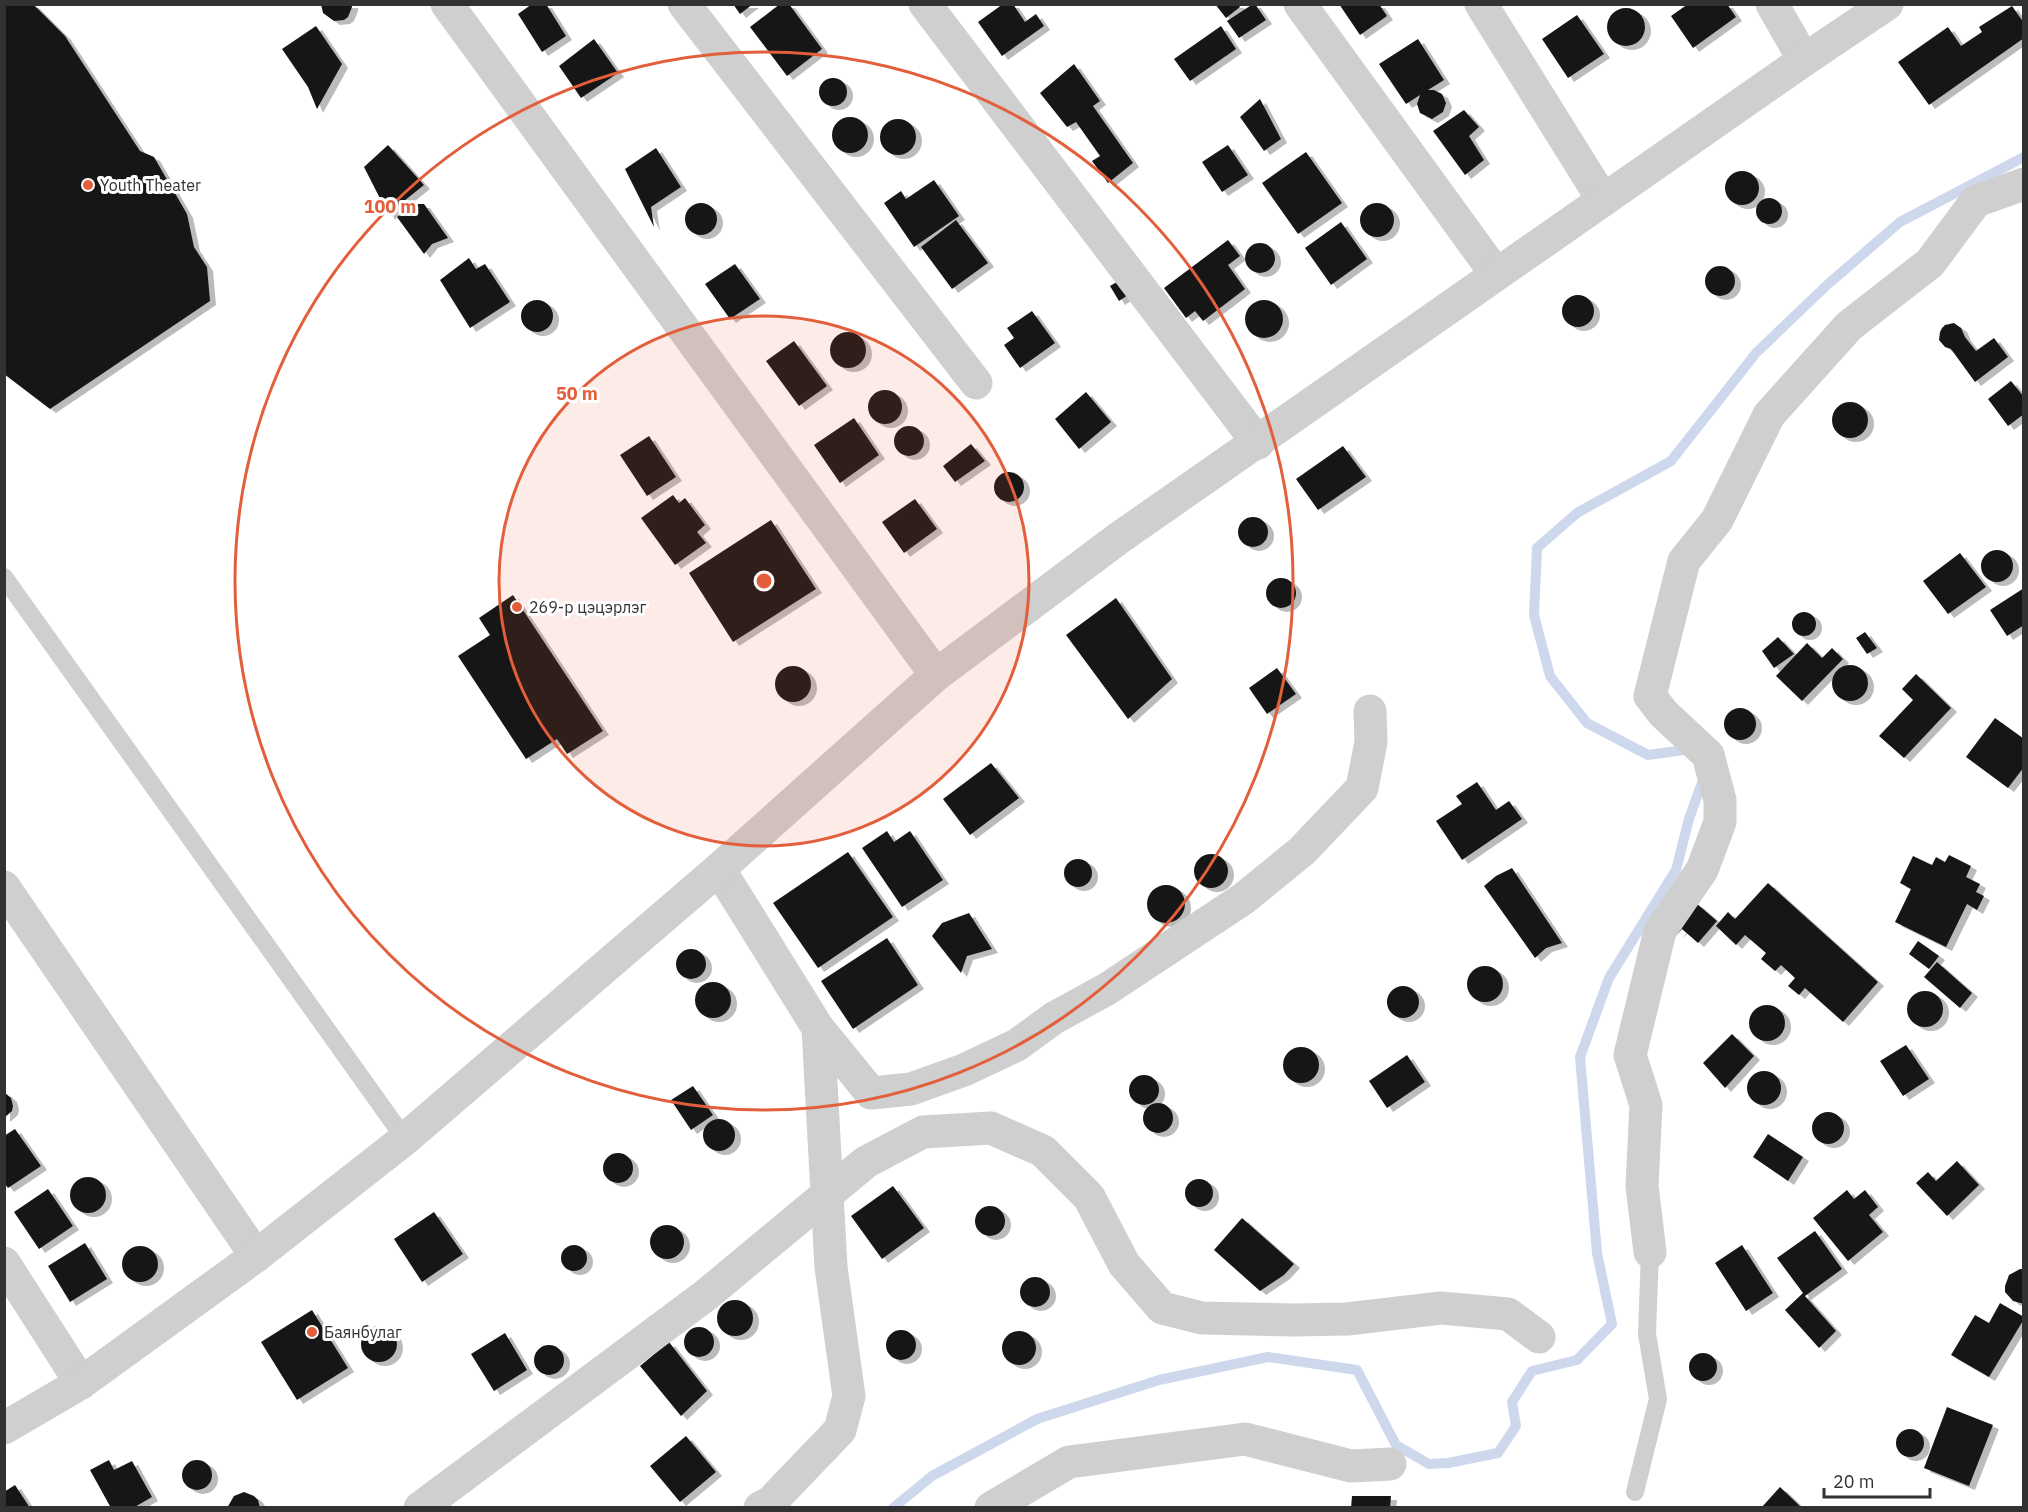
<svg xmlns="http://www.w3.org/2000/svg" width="2028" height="1512" viewBox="0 0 2028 1512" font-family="'IBM Plex Sans',sans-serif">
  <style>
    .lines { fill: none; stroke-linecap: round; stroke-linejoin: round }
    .stream { stroke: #ced8ed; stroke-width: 10 }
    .building { fill: #191919; filter: url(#shadow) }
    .service { stroke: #cfcfcf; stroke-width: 18 }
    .minor { stroke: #cfcfcf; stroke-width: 33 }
    .tertiary { stroke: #cfcfcf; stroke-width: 33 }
    .ring { fill: none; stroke: #e35e3a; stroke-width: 3 }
    .poi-dot { fill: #e35e3a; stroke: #fff; stroke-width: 2 }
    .labels { text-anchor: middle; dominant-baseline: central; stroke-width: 6; stroke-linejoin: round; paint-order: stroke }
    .poi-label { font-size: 16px; fill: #323232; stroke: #fff; text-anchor: start }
    .centre { fill: #e35e3a; stroke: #fff; stroke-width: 3 }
    .ring-label { font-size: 18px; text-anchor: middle; font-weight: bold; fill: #e35e3a; stroke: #fff; stroke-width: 6; stroke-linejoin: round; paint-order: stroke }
  </style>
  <defs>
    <filter id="shadow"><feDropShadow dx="6" dy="4" stdDeviation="0" flood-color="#0004"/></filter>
  </defs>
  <rect width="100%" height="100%" fill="#fff"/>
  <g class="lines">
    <path class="stream" d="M1691,749l-43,6 -61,-32 -37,-47 -16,-61 3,-67 40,-35 94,-52 85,-108 71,-68 73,-63 124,-65
      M893,1508l39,-32 105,-57 122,-39 109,-23 89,13 39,75 33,19 19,-1 50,-10 18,-27 -4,-24 20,-31 45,-11 35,-36 -15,-71 -17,-196 29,-79 67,-108 13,-51 15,-42"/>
  </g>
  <path class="building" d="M7,4h26l32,32 75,115 14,6 33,57 7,33 13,20 3,34 -160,108 -46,-35v-368z
    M321,4h31v3l-4,10 -4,3 -10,1 -11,-8z
    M532,4h14l20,32 -24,16 -24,-38z
    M733,4h20l-13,10z
    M780,4h9l33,45 -35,27 -37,-49z
    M1003,4h10l12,18 11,-8 8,12 -42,30 -24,-34z
    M1215,4h23l2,3 -14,11z
    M1253,4h2l11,16 -27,18 -12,-17z
    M1339,4h40l8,12 -27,19z
    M1688,4h39l9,13 -43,31 -22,-32z
    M2012,6l12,17v15l-95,67 -31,-43 50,-35 13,19 21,-14 -3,-5z
    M1607 27a19 19 0 1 1 38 0a19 19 0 1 1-38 0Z
    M1577,15l27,39 -36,24 -26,-39z
    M316,26l26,38 -25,45 -9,-22 -26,-38z
    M1221,26l15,23 -46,32 -16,-22z
    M594,39l24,34 -37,25 -22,-32z
    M1418,39l26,41 -16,10h6l8,4 4,9 -3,9 -11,7 -12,-6 -3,-9 3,-9 -14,9 -27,-40z
    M1074,64l26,37 -7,5 40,57 -25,20 -16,-22 8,-5 -24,-34 -9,5 -27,-34z
    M819 92a14 14 0 1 1 28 0a14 14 0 1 1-28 0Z
    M1260,99l21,40 -17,12 -24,-34z
    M1464,110l15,17 -10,9 15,24 -19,15 -32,-44z
    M832 135a18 18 0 1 1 36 0a18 18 0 1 1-36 0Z
    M880 137a18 18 0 1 1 36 0a18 18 0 1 1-36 0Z
    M388,145l36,40 -30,24 -5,7 -25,-49z
    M1228,145l20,30 -26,17 -20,-30z
    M656,148l25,39 -30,20 3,20 -29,-58z
    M1306,152l36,51 -44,31 -36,-51z
    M1725 188a17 17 0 1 1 34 0a17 17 0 1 1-34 0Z
    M934,180l25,36 -45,31 -30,-44 17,-12 5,8z
    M1756 211a13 13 0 1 1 26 0a13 13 0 1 1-26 0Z
    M685 219a16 16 0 1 1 32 0a16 16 0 1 1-32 0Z
    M1360 220a17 17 0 1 1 34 0a17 17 0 1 1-34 0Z
    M413,204h11l24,34 -16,6 -8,10 -27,-37z
    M956,220l32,43 -36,26 -31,-42z
    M1341,222l26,37 -36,26 -26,-37z
    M1228,240l12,16 -12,9 17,24 -42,32 -8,-10 -9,7 -22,-30z
    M1245 258a15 15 0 1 1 30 0a15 15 0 1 1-30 0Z
    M469,258l7,11 9,-5 25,38 -40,26 -30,-48z
    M735,264l25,35 -30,20 -25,-35z
    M1705 281a15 15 0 1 1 30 0a15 15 0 1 1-30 0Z
    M1122,279l9,14 -12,8 -9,-15z
    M1562 311a16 16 0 1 1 32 0a16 16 0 1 1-32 0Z
    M521 316a16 16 0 1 1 32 0a16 16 0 1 1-32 0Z
    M1245 319a19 19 0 1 1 38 0a19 19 0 1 1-38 0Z
    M1032,311l23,32 -35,25 -16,-23 10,-7 -7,-10z
    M1954,323l7,5 4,9 11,14 18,-13 14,19 -33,25 -24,-33 -6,-2 -6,-7 1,-8 2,-4 3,-3z
    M830 350a18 18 0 1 1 36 0a18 18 0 1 1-36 0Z
    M794,341l33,45 -28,20 -33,-45z
    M2011,381l13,16v17l-16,12 -20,-27z
    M868 407a17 17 0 1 1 34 0a17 17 0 1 1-34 0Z
    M1086,392l25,30 -32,27 -24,-30z
    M1832 420a18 18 0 1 1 36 0a18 18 0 1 1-36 0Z
    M854,418l25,37 -39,28 -26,-38z
    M894 441a15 15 0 1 1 30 0a15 15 0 1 1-30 0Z
    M649,436l27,41 -29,19 -27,-41z
    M971,444l14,17 -30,21 -12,-16z
    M1343,446l23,31 -48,33 -22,-31z
    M994 487a15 15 0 1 1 30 0a15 15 0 1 1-30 0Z
    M673,495l6,8 6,-5 20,27 -8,7 9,11 -31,22 -34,-47z
    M915,499l22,30 -33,24 -22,-31z
    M1238 532a15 15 0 1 1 30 0a15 15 0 1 1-30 0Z
    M771,520l45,69 -83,53 -44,-69z
    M1981 566a16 16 0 1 1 32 0a16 16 0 1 1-32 0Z
    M1960,553l26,34 -38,27 -25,-33z
    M1266 593a15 15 0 1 1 30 0a15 15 0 1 1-30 0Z
    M2024,588v37l-17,11 -17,-26z
    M513,595l90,136 -36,23 -10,-15 -31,20 -68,-103 32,-21 -11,-17z
    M1116,598l56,81 -44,40 -62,-84z
    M1792 624a12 12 0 1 1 24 0a12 12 0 1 1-24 0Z
    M1865,632l12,16 -10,6 -11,-16z
    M1778,637l16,17 -20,14 -12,-17z
    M1807,643l15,15 10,-10 11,11 -41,42 -26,-25z
    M1832 683a18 18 0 1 1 36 0a18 18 0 1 1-36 0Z
    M775 684a18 18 0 1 1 36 0a18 18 0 1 1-36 0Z
    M1277,668l19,26 -29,20 -18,-26z
    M1916,674l35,34 -47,50 -25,-22 34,-36 -11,-11z
    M1724 724a16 16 0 1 1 32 0a16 16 0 1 1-32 0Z
    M1995,718l29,21v28l-16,21 -42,-31z
    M991,763l28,35 -49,37 -27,-36z
    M1477,782l19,28 13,-9 13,18 -60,41 -26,-39 26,-17 -6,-8z
    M887,831l7,11 16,-11 33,49 -41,27 -40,-59z
    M848,852l45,65 -75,51 -45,-65z
    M1194 871a17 17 0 1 1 34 0a17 17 0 1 1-34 0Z
    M1949,855l22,11 -5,11 14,7 -4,8 8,4 -7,14 -10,-6 -21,43 -51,-25 16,-33 -11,-6 13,-27 19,9 4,-8 9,5z
    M1064 873a14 14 0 1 1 28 0a14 14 0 1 1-28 0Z
    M1512,868l50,75 -16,5 -11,10 -51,-72 12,-10z
    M1768,883l110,99 -35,40 -38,-34 -6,7 -11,-9 7,-8 -14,-13 -6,6 -14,-12 5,-6 -21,-18 -9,10 -20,-19 12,-14 7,7z
    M1147 904a19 19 0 1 1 38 0a19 19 0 1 1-38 0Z
    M1696,903l21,18 -19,22 -16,-14 -5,6z
    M969,913l23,36 -25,7 -6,17 -29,-37 10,-13z
    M887,938l31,47 -65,44 -32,-48z
    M1918,941l21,15 -10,13 -20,-15z
    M676 964a15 15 0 1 1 30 0a15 15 0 1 1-30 0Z
    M1937,962l35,31 -12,15 -36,-31z
    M1467 984a18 18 0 1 1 36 0a18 18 0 1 1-36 0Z
    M695 1000a18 18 0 1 1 36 0a18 18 0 1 1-36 0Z
    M1387 1002a16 16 0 1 1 32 0a16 16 0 1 1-32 0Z
    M1907 1009a18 18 0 1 1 36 0a18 18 0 1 1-36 0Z
    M1749 1023a18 18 0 1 1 36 0a18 18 0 1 1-36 0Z
    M1732,1034l22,22 -29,32 -22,-25z
    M1906,1045l23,34 -26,17 -23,-35z
    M1283 1065a18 18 0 1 1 36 0a18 18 0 1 1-36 0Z
    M1407,1055l18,27 -38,26 -18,-27z
    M1747 1088a17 17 0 1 1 34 0a17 17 0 1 1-34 0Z
    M1129 1090a15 15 0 1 1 30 0a15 15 0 1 1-30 0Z
    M693,1086l20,29 -22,15 -20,-30z
    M4,1092l7,6 2,8 -1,5 -8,7z
    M1143 1118a15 15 0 1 1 30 0a15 15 0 1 1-30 0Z
    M1812 1128a16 16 0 1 1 32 0a16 16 0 1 1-32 0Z
    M703 1135a16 16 0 1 1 32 0a16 16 0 1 1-32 0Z
    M15,1129l26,37 -33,22 -4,-5v-47z
    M1768,1134l35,23 -15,24 -35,-24z
    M603 1168a15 15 0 1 1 30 0a15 15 0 1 1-30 0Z
    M1957,1161l22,24 -32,31 -31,-33 12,-11 8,9z
    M70 1195a18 18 0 1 1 36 0a18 18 0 1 1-36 0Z
    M1185 1193a14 14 0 1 1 28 0a14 14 0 1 1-28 0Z
    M893,1186l31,42 -42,31 -31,-43z
    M48,1189l25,37 -34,23 -25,-37z
    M1847,1190l7,9 11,-9 13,17 -9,8 14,17 -35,29 -35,-43z
    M975 1221a15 15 0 1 1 30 0a15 15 0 1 1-30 0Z
    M434,1212l29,42 -41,28 -28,-43z
    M1242,1218l52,46 -10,11 -24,16 -46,-41z
    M650 1242a17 17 0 1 1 34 0a17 17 0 1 1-34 0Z
    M1815,1231l27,38 -37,27 31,35 -17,17 -34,-38 18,-17 -26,-35z
    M85,1243l22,36 -37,23 -22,-36z
    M561 1258a13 13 0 1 1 26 0a13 13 0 1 1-26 0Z
    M1742,1245l31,48 -27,18 -31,-48z
    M122 1264a18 18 0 1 1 36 0a18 18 0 1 1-36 0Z
    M2020,1269h4v35l-11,-3 -8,-9v-6l4,-11z
    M1020 1292a15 15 0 1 1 30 0a15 15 0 1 1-30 0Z
    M717 1318a18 18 0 1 1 36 0a18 18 0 1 1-36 0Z
    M2000,1303l24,14v2l-35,58 -38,-22 24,-40 14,8z
    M312,1310l36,58 -51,32 -36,-58z
    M361 1344a18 18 0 1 1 36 0a18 18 0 1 1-36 0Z
    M684 1342a15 15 0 1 1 30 0a15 15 0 1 1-30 0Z
    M886 1345a15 15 0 1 1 30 0a15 15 0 1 1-30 0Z
    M1002 1348a17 17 0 1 1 34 0a17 17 0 1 1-34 0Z
    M505,1333l22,37 -33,21 -23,-37z
    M669,1342l38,49 -26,25 -41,-50z
    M534 1360a15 15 0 1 1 30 0a15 15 0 1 1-30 0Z
    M1689 1367a14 14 0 1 1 28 0a14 14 0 1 1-28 0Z
    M1947,1407l46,18 -24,61 -45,-18z
    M1896 1443a14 14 0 1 1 28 0a14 14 0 1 1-28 0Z
    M686,1436l30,36 -36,30 -30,-36z
    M109,1460l5,10 18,-9 20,36 -19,11h-22l-21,-38z
    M182 1475a15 15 0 1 1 30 0a15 15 0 1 1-30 0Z
    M15,1485l15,23h-26v-16z
    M1780,1487l22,21h-41z
    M244,1492l10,4 4,4 2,8h-33l7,-12z
    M1352,1496h39l-1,12h-39z"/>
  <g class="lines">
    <path class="service" d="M4,577l401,562
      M1635,1492l23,-93 -11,-65 3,-82"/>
    <path class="minor" d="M447,4l489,671
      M684,4l292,379
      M925,4l333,439
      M1300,4l196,270
      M1481,4l122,196
      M1772,4l32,56
      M719,869l99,159 13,239 18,129 -9,34 -69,72 -11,6
      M4,887l252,369
      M818,1028l53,65 40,-4 53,-19 53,-25 37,-27 53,-29 136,-90 59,-48 60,-63 9,-46 -1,-31
      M1650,1252l-8,-66 4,-81 -16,-50 30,-124 42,-61 18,-48v-22l-12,-45 -45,-42 -13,-17 34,-135 33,-41 52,-105 80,-89 81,-63 46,-62 48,-17
      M4,1263l77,120
      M420,1508l286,-213 160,-133 57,-30 68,-4 52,23 46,46 35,67 38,44 40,10 92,2 53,-1 94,-11 67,6 31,23
      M991,1508l78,-46 176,-23 106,27 39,-2"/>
    <path class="tertiary" d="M4,1428l77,-45 175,-127 149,-117 314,-270 217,-194 183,-137 685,-478 83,-56"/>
  </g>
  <circle cx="764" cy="581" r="265" fill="#e35e3a" fill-opacity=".12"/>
  <g class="ring">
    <circle cx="764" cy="581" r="265"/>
    <circle cx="764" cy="581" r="529"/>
  </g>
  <g class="poi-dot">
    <circle cx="88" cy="185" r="6"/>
    <circle cx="517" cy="607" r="6"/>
    <circle cx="312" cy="1332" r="6"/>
  </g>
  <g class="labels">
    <g class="poi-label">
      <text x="100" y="185">Youth Theater</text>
      <text x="529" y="607">269-р цэцэрлэг</text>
      <text x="324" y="1332">Баянбулаг</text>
    </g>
  </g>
  <circle cx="764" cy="581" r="9" class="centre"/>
  <g class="ring-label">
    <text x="390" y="213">100 m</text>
    <text x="577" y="400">50 m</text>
  </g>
  <rect width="2028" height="1512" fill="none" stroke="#323232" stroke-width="12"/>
  <path d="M1824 1488v9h106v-9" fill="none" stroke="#323232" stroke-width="3"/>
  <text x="1833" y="1488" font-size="18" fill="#323232" stroke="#ffffff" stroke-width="4.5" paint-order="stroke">20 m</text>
</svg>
